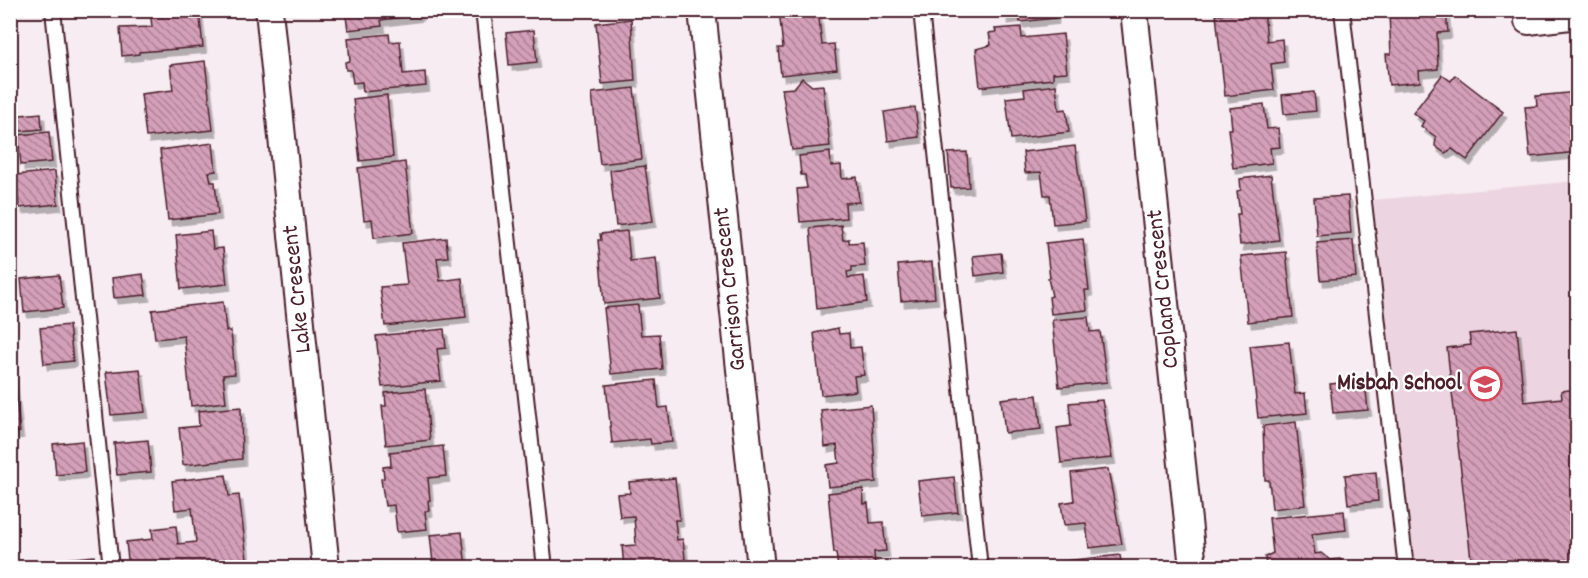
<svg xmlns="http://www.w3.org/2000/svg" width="1588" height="578" viewBox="0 0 1588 578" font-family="Dekko,sans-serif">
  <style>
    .built { fill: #ecd5e0 }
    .building { fill: url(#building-back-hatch); stroke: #4a1f2b; stroke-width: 1.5; filter: url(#shadow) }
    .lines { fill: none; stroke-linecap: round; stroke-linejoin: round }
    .service-casing { stroke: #4a1f2b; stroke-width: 18 }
    .minor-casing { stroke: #4a1f2b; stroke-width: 30 }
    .service { stroke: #fff; stroke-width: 14 }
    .minor { stroke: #fff; stroke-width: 26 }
    .labels { text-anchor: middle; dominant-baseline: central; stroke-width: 4.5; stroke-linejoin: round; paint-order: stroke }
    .street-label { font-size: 24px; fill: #4a1f2b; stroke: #fff }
    .poi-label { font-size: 24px; font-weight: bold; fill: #4a1f2b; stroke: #fff; text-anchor: end }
  </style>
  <defs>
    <pattern id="building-back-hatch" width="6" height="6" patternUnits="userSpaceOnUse" patternTransform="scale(1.5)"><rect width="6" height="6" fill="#d49fb8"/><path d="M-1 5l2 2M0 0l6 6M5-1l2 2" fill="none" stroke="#ae8196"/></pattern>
    <filter id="shadow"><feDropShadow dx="3.5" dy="6" stdDeviation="0" flood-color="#0004"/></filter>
  </defs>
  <rect width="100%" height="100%" fill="#f6ecf1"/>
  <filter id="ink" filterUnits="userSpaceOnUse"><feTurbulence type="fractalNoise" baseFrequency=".0167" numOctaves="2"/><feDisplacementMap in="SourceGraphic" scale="12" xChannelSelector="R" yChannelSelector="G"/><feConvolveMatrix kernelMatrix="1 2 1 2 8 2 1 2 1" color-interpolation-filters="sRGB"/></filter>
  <g filter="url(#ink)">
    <path class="built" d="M1577,181v386h-166l-38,-367z"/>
    <path class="building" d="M150,10h49l4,37 -64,5v2l-17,2 -2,-28 32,-1z
      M345,10h74v5l-38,5 1,6 -34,4z
      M779,10h39l4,35 12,-1 3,25 -56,6 -3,-27h5z
      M1004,10h51v8l-35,4 -1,-6 -15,2z
      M1264,10l3,31 15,-2 2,23 -13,2 3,26 -49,6 -9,-81z
      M1399,10h41v4l6,-1 2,19 -11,1 1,36 -19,2 1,11 -31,3 -3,-31h5l-2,-40 10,-1z
      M631,19l4,62 -33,3 -6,-61z
      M1021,27l1,11 41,-4 4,38 -14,1v6l-73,8 -4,-38 15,-4 -2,-12 7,-1 -1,-3z
      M534,30l3,32 -28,3 -3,-32z
      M389,34l1,8 10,-1 3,33 22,-2 1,14 -63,6 -1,-10 -9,1 -2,-13h-5l-1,-8 5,-1 -2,-23z
      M205,61l8,69 -67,7 -5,-43 32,-4 -3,-25z
      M1442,75l9,6 4,-6 48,37 -36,48 -15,-11 -7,4 -10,-7 1,-9 -15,-11 3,-5 -11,-8z
      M802,78l10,8 11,-1 7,61 -38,4 -10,-61 12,-1z
      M1056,85l3,25 7,-1 3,23 -58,7 -5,-41 19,-2 -1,-7z
      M634,88l8,71 -42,5 -8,-71z
      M1314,92l2,19 -32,3 -2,-19z
      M1578,92v60l-48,5 -5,-50 12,-1 -1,-10z
      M387,95l6,62 -33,4 -7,-62z
      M1264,104l3,25 11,-1 2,19 -10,1 2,15 -39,5 -5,-39h4l-2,-21z
      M915,107l4,30 -31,4 -4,-29z
      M41,113l1,16 -32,3v-16z
      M49,132l3,30 -31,3 -3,-30z
      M213,143l3,28 -7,1 2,10h4l3,32 -50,6 -8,-70z
      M1075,146l10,75 -32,3 -3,-29h-6l-3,-23 -16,1 -2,-21z
      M830,152l1,14 10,-1 1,14 15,-2 2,25 -14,1 1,15 -46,4 -3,-33 10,-1 -2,-13h-4l-2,-19z
      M967,152l2,35 -18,1 -3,-35z
      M405,162l8,71 -39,5 -2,-19 -8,1 -6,-52z
      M645,166l8,55 -37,5 -6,-56z
      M55,171l3,33 -39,4 -3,-33z
      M1271,175l8,65 -39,5 -3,-31h3l-3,-23 4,-1 -1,-11z
      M1348,196l3,37 -34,3 -3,-38z
      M841,225l2,15 6,-1v4l14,-1 2,24 -13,1v4l-5,1 1,6 16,-2 3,26 -50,7 -7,-81z
      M211,231l2,18 10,-1 4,36 -46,5 -5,-54z
      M627,231l3,30 26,-3 4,40 -56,6 -6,-64h3l-1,-6z
      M446,238l2,19 -11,1 3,23 22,-3 4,39 -81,9 -5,-39 27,-2 -5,-42z
      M1083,239l6,51h-4l2,20 -36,4 -2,-17 3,-1 -4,-18h2l-4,-35z
      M1353,240l3,37 -36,3 -3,-37z
      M1286,252l7,65 -45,5 -7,-66z
      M1001,253l2,19 -28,4 -2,-20z
      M932,262l3,36 -34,3 -3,-36z
      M143,274l3,21 -32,3 -2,-20z
      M59,275l4,33 -39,4 -3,-33z
      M223,302l3,29h5l4,43 -12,1 3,27 -35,4 -7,-70 -29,3 -3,-29z
      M638,305l3,30 18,-1 3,35 -51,5 -7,-66z
      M1088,317l2,15 10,-1 7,51 -48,5 -7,-67z
      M69,325l4,36 -29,3 -4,-36z
      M838,328l1,6 10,-1 1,15 11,-1 3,28 -10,1 2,15 -35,4 -7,-62z
      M444,329l2,19 -9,1 4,32 -59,6 -6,-51z
      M1517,329l7,73 38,-4 -1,-7 17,-2v179h-106l-25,-220 24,-3 -2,-11z
      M1289,342l6,52 10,-1 2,20 -49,5 -8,-72z
      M140,369l5,43 -34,3 -5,-43z
      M10,370h3l7,62 -10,1z
      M656,380l3,28 9,-1 4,35 -21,2 -1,-5 -38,4 -6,-58z
      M1365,381l3,29 -35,3 -3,-29z
      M425,389l5,51 -44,5 -4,-39h4l-1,-13z
      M1037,395l4,34 -36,4 -4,-34z
      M1102,400l10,58 -51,5 -4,-35 14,-2 -2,-23z
      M871,405l5,77 -48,5 -2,-22 13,-2 -2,-18 -12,2 -4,-37z
      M241,407l1,52 -59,6 -4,-37 20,-2 -1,-15z
      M1296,422l9,83 -33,4 -3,-29h-4l-2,-54z
      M148,440l3,32 -34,3 -3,-32z
      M82,441l3,31 -29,3 -3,-31z
      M443,446l3,30 -18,2 2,22 -2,1 1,9 -4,1 2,18 -30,3 -3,-27 -9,1 -4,-27 3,-1 -1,-11 8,-1 -1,-14z
      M1108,469l14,75 -33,4 -3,-25 -22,2 -3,-22 13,-2 -3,-28z
      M1376,472l2,29 -30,3 -3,-29z
      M226,475l3,21 10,-1 8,64 -32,3v6h-86l-3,-26 27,-3 -1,-10 24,-3 2,18 18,-2 -4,-34 -17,2 -3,-29z
      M954,477l4,35 -36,4 -4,-35z
      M675,478l5,42h-5l2,20 6,-1 3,29h-62l-2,-22 14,-1 -2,-29 -14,1 -3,-23 13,-1 -1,-11z
      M863,489l1,15 4,-1 2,20 13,-1 3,29 -12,1 1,14 -37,2 -2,-15h-2l-6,-60z
      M1344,511l2,19 -34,4 3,20 6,-1 9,7 10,-1 10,9 -84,-1 -1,-10 8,-4 -4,-35z
      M462,532l4,36h-68l35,-5 -3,-28z
      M1120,555l2,13h-95v-3z
      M94,556l1,12h-29l-1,-9z"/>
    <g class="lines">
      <g class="service-casing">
        <path id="service" d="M53,10l58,558
          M483,10l62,558
          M921,10l59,558
          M1342,10l64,558"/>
      </g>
      <g class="minor-casing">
        <path id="minor" d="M269,10l57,558
          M702,10l59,558
          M1134,10l59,558
          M1528,21l50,-6"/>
      </g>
      <use href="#service" class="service"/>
      <use href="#minor" class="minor"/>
    </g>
  </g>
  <defs>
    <g id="school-ring" transform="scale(1.725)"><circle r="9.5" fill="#fff" stroke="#d1495b" stroke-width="1.5"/><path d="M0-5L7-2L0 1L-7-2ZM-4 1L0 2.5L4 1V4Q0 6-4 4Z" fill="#d1495b"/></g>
  </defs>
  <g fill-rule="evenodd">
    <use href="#school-ring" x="1485" y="384"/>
  </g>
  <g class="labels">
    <g class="street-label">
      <text transform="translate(298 289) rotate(-96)">Lake Crescent</text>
      <text transform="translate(731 289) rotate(-96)">Garrison Crescent</text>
      <text transform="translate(1164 289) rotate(-96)">Copland Crescent</text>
    </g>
    <g class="poi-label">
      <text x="1462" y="384">Misbah School</text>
    </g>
  </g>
  <rect width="1588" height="578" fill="none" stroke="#fff" stroke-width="36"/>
  <rect x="18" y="18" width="1552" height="542" fill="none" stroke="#4a1f2b" stroke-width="2" filter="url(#ink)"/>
</svg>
